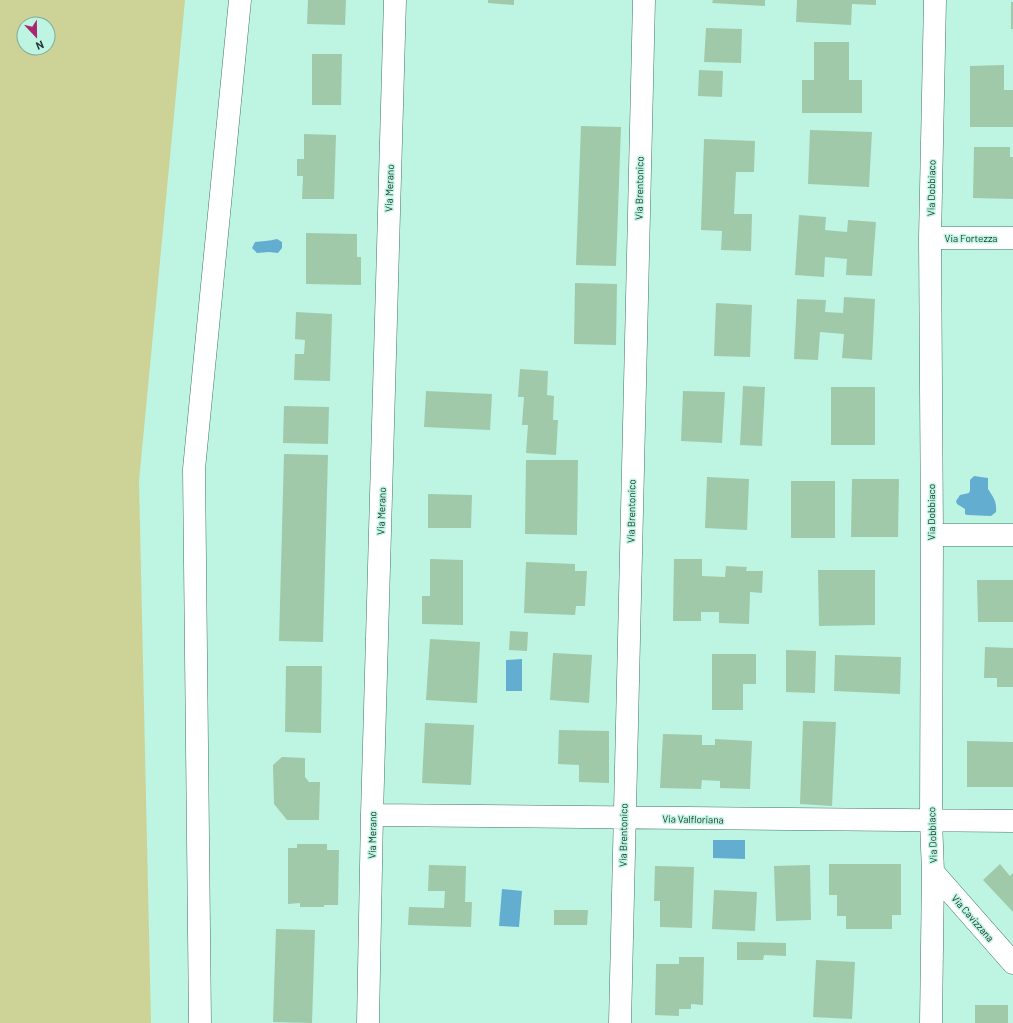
<svg xmlns="http://www.w3.org/2000/svg" width="1013" height="1023" viewBox="0 0 1013 1023" font-family="Barlow,sans-serif">
  <style>
    .green { fill: #cdd296; fill-rule: evenodd }
    .water { fill: #63add1 }
    .building { fill: #a0c9a9 }
    .lines { fill: none; stroke-linecap: round; stroke-linejoin: round }
    .minor-casing { stroke: #427666; stroke-width: 23 }
    .minor { stroke: #fff; stroke-width: 22 }
    .labels { text-anchor: middle; dominant-baseline: central; stroke-width: 3; stroke-linejoin: round; paint-order: stroke }
    .street-label { font-size: 10px; fill: #233a32; stroke: #bdf5e2 }
  </style>
  <rect width="100%" height="100%" fill="#bdf5e2"/>
  <path class="green" d="M0,0h185l-46,481 12,542h-151zM24,24h24v24h-24z"/>
  <path class="water" d="M277,239l5,3v6l-4,5 -9,-1 -12,1 -5,-5 3,-6c7,-1 14,-1 22,-3z
    M974,476l14,2v11c5,8 9,12 8,23l-5,4 -24,-1 -2,-1v-5l-8,-5 -1,-3 4,-6 9,-2 1,-3v-10z
    M522,659v32h-16v-31z
    M713,840h32v19l-32,-1z
    M502,889l20,2 -3,36 -20,-1z"/>
  <path class="building" d="M308,0h38l-1,25 -38,-1z
    M488,0h26v5l-26,-2z
    M713,0h52v6l-53,-3z
    M797,0h79v5l-24,-1 -1,21 -55,-3z
    M1011,2h2v27h-2z
    M706,28l36,1 -1,34 -37,-1z
    M814,42h35v38h13v33h-60v-33h12z
    M312,54h30l-1,51h-29z
    M1004,65v25h9v37h-43v-61z
    M699,70l24,1 -1,26 -24,-1z
    M581,126l40,1 -5,139 -40,-1z
    M810,130l62,2 -3,55 -61,-3z
    M304,134l32,1 -2,64h-32l1,-23h-6v-17h7z
    M704,139l51,2 -1,31h-18l-2,42h18l-1,37 -30,-1 1,-19 -21,-1z
    M974,147h36v10h3v42l-40,-1z
    M799,215l27,2 -1,13 22,2 1,-12 28,2 -4,54 -26,-1 1,-16 -22,-2 -1,20 -29,-2z
    M306,233l51,1v23h4v28l-55,-1z
    M575,283l42,1 -1,61 -42,-1z
    M844,297l31,2 -3,61 -30,-2 2,-24 -24,-2 -2,28 -24,-1 3,-60 29,1 -1,12 18,1z
    M716,303l36,2 -2,52 -36,-1z
    M296,312l36,2 -2,67 -36,-1 1,-26h9l1,-14 -10,-1z
    M520,369l28,2 -1,24 7,1 -1,24h5l-2,35 -30,-2 2,-28h-6l2,-28h-6z
    M743,386l22,1 -3,59 -22,-1z
    M831,387h44v58h-44z
    M426,391l66,3 -2,36 -66,-3z
    M683,391l42,1 -3,51 -41,-2z
    M284,406l45,1 -1,37 -45,-1z
    M284,454l44,1 -5,187 -44,-1z
    M526,460h52l-1,75 -52,-1z
    M707,477l42,2 -2,51 -42,-2z
    M852,479h47l-1,58h-47z
    M791,481h44v57h-44z
    M428,494l44,1 -1,33h-43z
    M430,559l33,1v65l-41,-1v-28h8z
    M674,559h28v17l23,1 1,-11 21,1 -1,4h17l-1,22 -12,-1 -1,32 -30,-1v-11h-18v9h-28z
    M526,562l49,2v7h12l-2,35h-9l-1,9 -51,-2z
    M818,570h57v55l-56,1z
    M977,580h36v42h-35z
    M510,631l18,1 -1,19 -18,-1z
    M430,639l50,3 -3,61 -51,-3z
    M985,647l28,1v39h-16v-9h-13z
    M786,650l30,1 -1,42 -29,-1z
    M553,653l39,2 -3,48 -39,-3z
    M712,654h44v30h-13v26h-31z
    M835,655l66,2 -1,37 -66,-3z
    M286,666h36l-1,67 -36,-1z
    M803,721l33,1 -4,84 -32,-2z
    M425,723l49,2 -3,60 -49,-2z
    M559,730l50,1v52l-30,-1v-17l-21,-1z
    M663,734l39,1v10h13v-6l37,2 -2,48 -30,-1v-7l-18,-1 -1,9 -41,-1z
    M967,741l46,1v45h-46z
    M282,757l23,1v19l4,5h11l-1,38h-32l-13,-16 -1,-39z
    M297,844h30v6h12l-1,55h-14v2h-24v-4l-12,1v-56h9z
    M829,864h72v51h-9v14h-46v-13h-9v-21h-8z
    M1000,864l10,12 3,-3v39l-30,-32z
    M429,865l37,1 -1,36h7l-1,25 -63,-2 1,-18 35,1 1,-17h-17z
    M810,865l1,55 -35,1 -2,-55z
    M655,866l39,1 -2,61 -32,-1v-26h-6z
    M714,890l43,2 -2,39 -43,-2z
    M554,910h34l-1,15h-33z
    M276,929l39,1 -3,93 -39,-1z
    M737,942l49,1v13l-22,-1 -1,5h-26z
    M679,957h25l-1,48 -12,-1v5h-12v7l-24,-1 1,-51h23z
    M816,960l39,2 -3,57 -39,-2z
    M975,1005h33v18h-33z"/>
  <g class="lines">
    <g class="minor-casing">
      <path id="minor" d="M930,238h83
        M932,535h81
        M372,815l641,6
        M933,872l80,91
        M200,1023l-6,-554 46,-469
        M368,1023l4,-208 23,-815
        M620,1023l24,-1023
        M931,1023l2,-151 -2,-51 1,-286 -2,-297 5,-238"/>
    </g>
    <use href="#minor" class="minor"/>
  </g>
  <g class="labels">
    <g class="street-label">
      <text transform="translate(389 188) rotate(-88)">Via Merano</text>
      <text transform="translate(639 188) rotate(-89)">Via Brentonico</text>
      <text transform="translate(931 188) rotate(-89)">Via Dobbiaco</text>
      <text x="971" y="238">Via Fortezza</text>
      <text transform="translate(381 511) rotate(-88)">Via Merano</text>
      <text transform="translate(631 511) rotate(-89)">Via Brentonico</text>
      <text transform="translate(931 512) rotate(-90)">Via Dobbiaco</text>
      <text transform="translate(693 819) rotate(1)">Via Valfloriana</text>
      <text transform="translate(372 835) rotate(-89)">Via Merano</text>
      <text transform="translate(623 835) rotate(-89)">Via Brentonico</text>
      <text transform="translate(932 835) rotate(-92)">Via Dobbiaco</text>
      <text transform="translate(973 918) rotate(49)">Via Cavizzana</text>
    </g>
  </g>
  <g transform="translate(36 36) rotate(158)"><circle r="19" fill="#bdf5e2" stroke="#7faa9c"/>
  <path d="M0-3L7 15L0 10L-7 15Z" fill="#ab2670"/>
  <text y="-6" font-size="11" font-weight="bold" text-anchor="middle" fill="#233a32">N</text>
  </g>
</svg>
